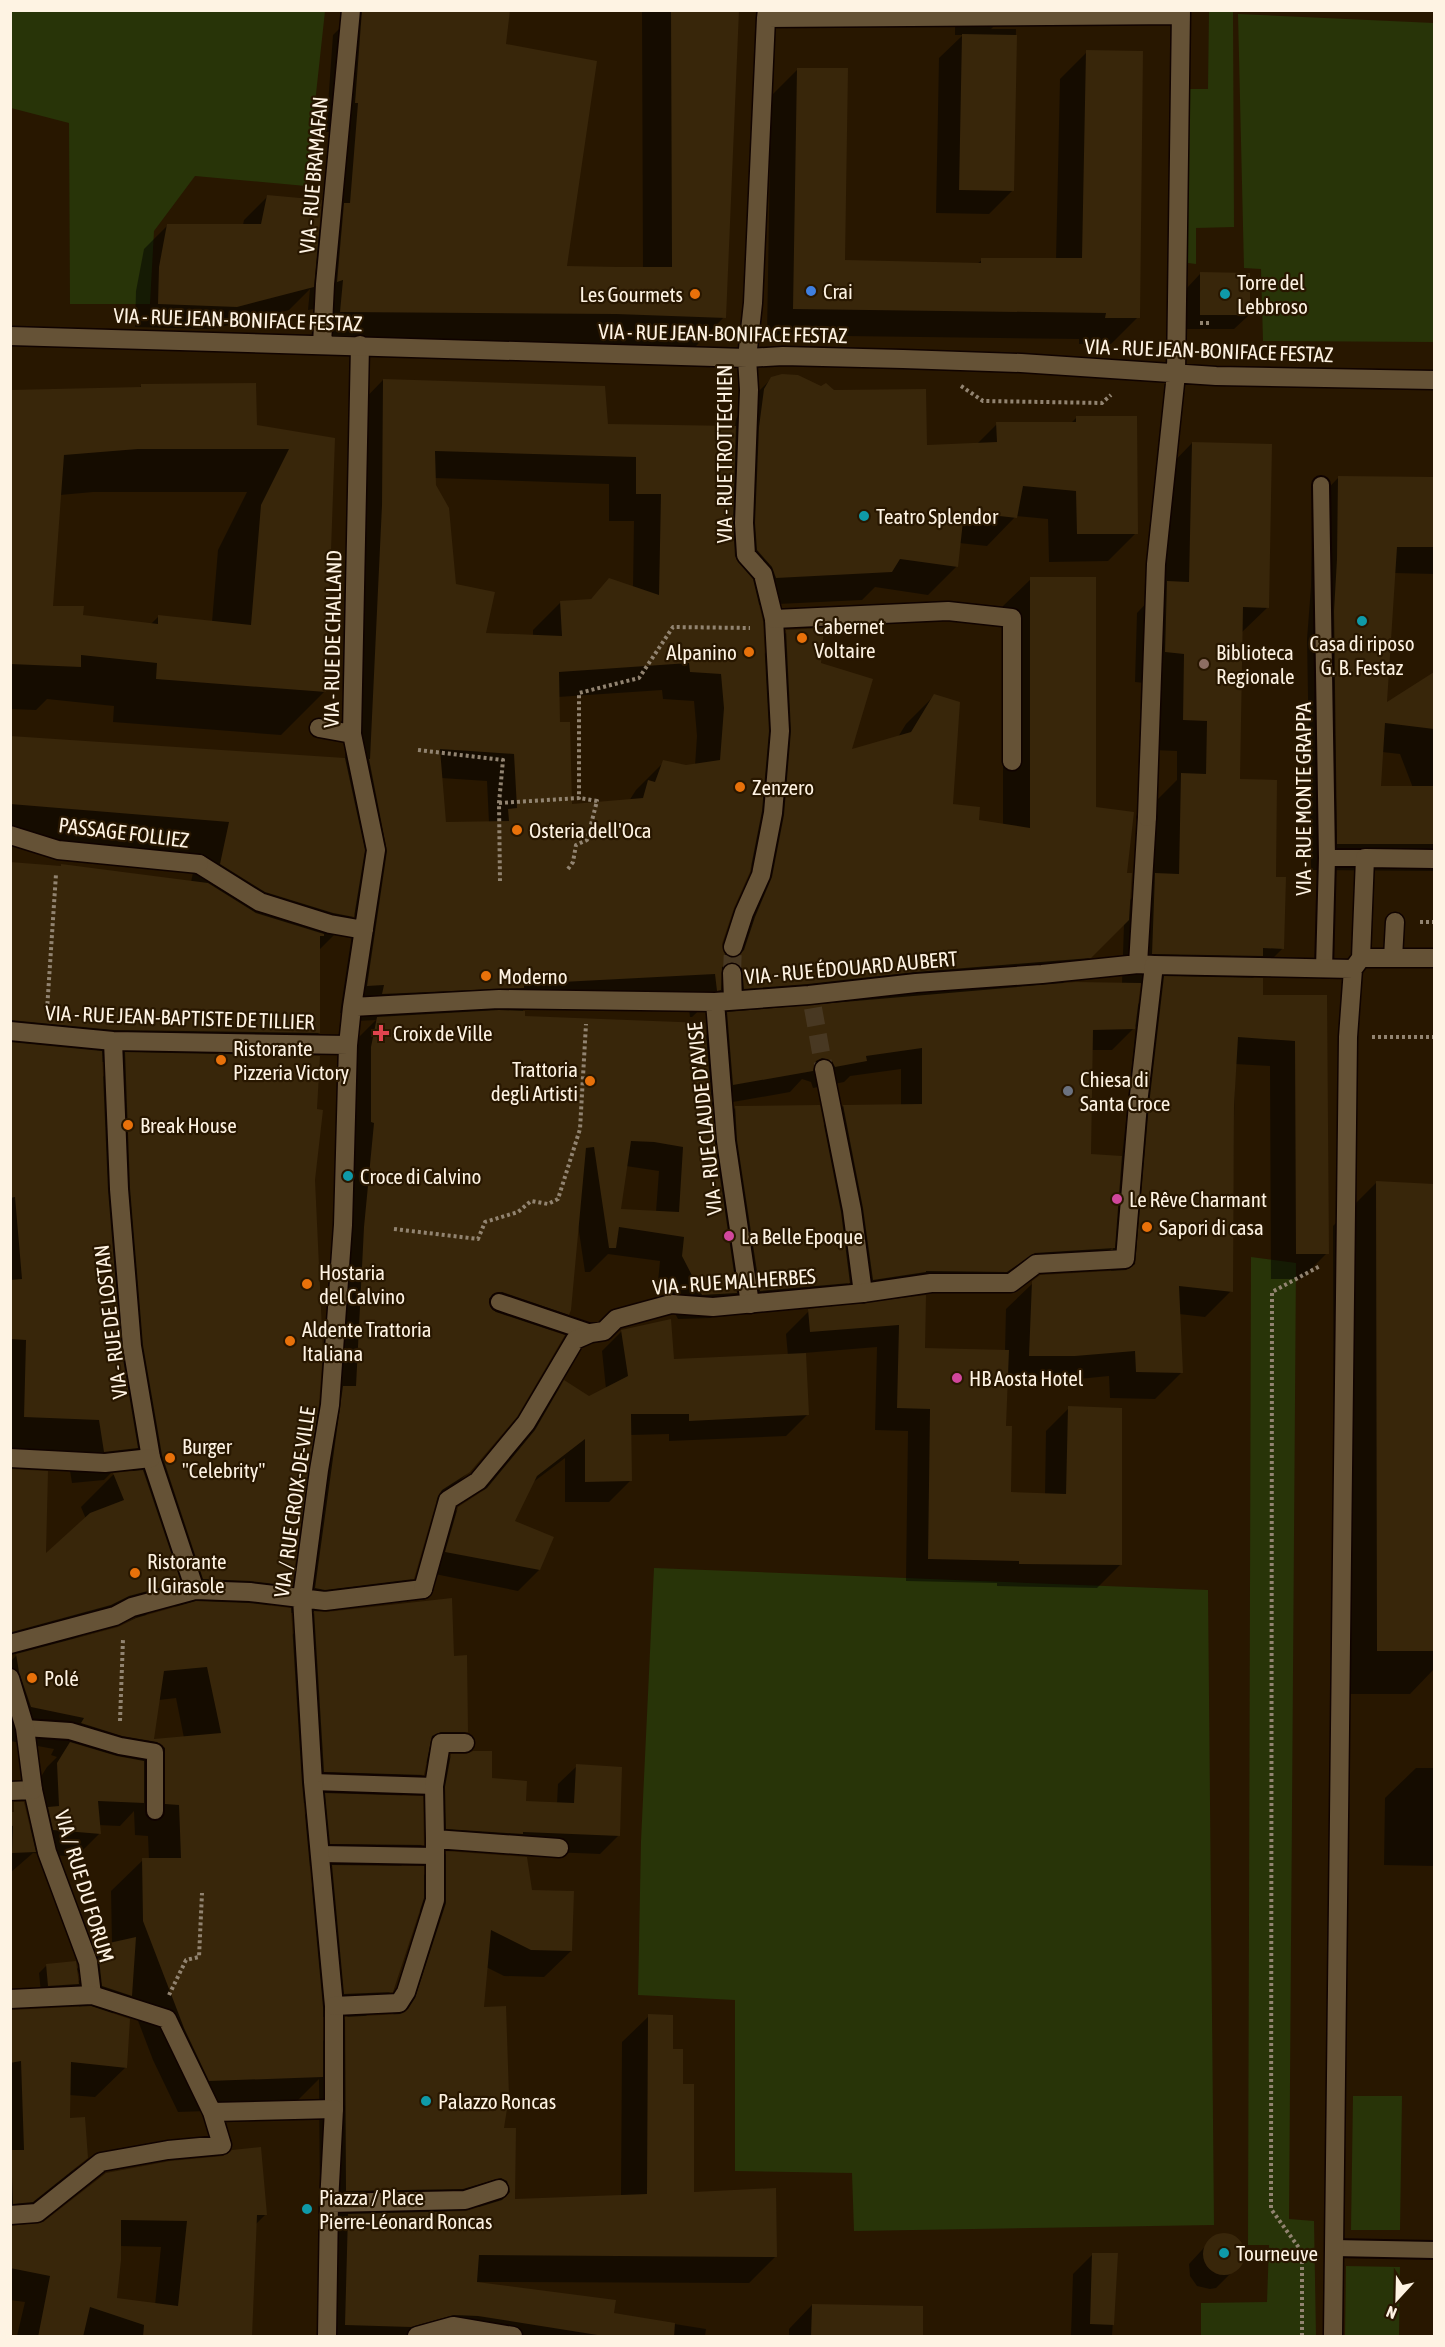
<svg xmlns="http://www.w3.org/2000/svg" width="1445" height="2347" viewBox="0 0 1445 2347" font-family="'Asap Condensed',sans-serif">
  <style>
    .green { fill: #283408 }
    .shadow { fill: #0007; fill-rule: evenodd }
    .building { fill: #38260a; fill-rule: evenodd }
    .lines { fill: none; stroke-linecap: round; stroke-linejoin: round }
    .pedestrian-tunnel { stroke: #483822; stroke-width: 18; stroke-dasharray: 18 9; stroke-linecap: butt }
    .service-casing { stroke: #100300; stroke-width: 20 }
    .pedestrian-casing { stroke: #100300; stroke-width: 21 }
    .minor-casing { stroke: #100300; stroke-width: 21 }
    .path { stroke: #928471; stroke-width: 4; stroke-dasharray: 3 3; stroke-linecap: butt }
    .service { stroke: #655236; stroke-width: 16 }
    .pedestrian { stroke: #655236; stroke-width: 18 }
    .minor { stroke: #655236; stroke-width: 18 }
    .shop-dot { fill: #3f7fe0; stroke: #281700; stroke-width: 2 }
    .food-dot { fill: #e8710a; stroke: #281700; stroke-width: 2 }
    .culture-dot { fill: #0f9aa8; stroke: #281700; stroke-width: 2 }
    .education-dot { fill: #8d6e63; stroke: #281700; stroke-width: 2 }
    .health-dot { fill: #e0444e; stroke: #281700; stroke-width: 2 }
    .worship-dot { fill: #6b7280; stroke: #281700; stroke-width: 2 }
    .hotel-dot { fill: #d1479c; stroke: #281700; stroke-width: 2 }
    .labels { text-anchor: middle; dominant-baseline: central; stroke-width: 4.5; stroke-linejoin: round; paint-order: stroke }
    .street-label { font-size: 21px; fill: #fef3e3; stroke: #281700 }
    .poi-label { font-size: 21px; fill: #fef3e3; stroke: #281700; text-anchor: start }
  </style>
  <rect width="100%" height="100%" fill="#281700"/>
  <path class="green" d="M10,11h315l-19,175 -111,-10 -41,55 -4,73h-80l-1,-181 -58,-15z
    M1209,11h24l1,216 -38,1v36l-8,-1v-174h20z
    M1238,14l196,9v319l-171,-1 -2,-72 -17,-1z
    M1251,1257l45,6 -7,956 25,2 2,115h-115v-33l66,-1 2,-57h-21z
    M654,1568l554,22 6,635 -360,6 -2,-58 -117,-2v-171l-97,-5 3,-154z
    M1353,2096h49l-2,134h-49z
    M1346,2266l54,1 -1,69h-54z"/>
  <path class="shadow" d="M346,10h163l-5,35 62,223 77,1 -1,-259h95l-13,307 -29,30 -109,-4 -275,-2 3,-32 -6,1 2,-21 -21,21 -76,19 -78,-2 1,-36 8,-42 23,-23 76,-1 1,-5 23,-23 50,34 4,-3 9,-96h-4l7,-97 12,-12z
    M955,10l46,9 -10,10h25l-4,162 -23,23 -53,-1 3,-155 24,-23h-8z
    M1087,52l51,265 -27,27h-32v-5l-312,-4 4,-239 27,-27 45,193 134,2 5,-4h74l4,-181z
    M1200,274l49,41 -15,14h-48v-40z
    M772,378l154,68 50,-1 21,-21h73l6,-6 60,115 -28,28 -59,1 -1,-43 -32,-3 -29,30 -28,-3 -2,23 -29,29 -53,-8 -13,13 -104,5 5,50 24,-23 32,32 31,87 48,-14 8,-13 28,-28 17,110 26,16 26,4v-220l28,-27 63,229 31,66 4,27 21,-21 1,-74 26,-26v-29l-24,-1 1,-66 -19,-2 2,-69 22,-23 3,-116 30,-31 76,164 -27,26 -2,148 35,97 9,70 -32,32 10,17 65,-1 1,257 -26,26h-30l-1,-213 -35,-2 -4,227 -26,26 -26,-3 2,59 -26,26 -45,-1 -1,-22 -61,6h-42l-1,45 4,66 36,2 1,-64 23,-23 51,157 -23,23 -100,-2v-3l-91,-2 2,-150 -33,-1 2,-83 -73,6 3,62 -21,21 -117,5v-7l-39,1v46l-21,21h-44v-44l-33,25 -19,39 26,48 -21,21 -93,-19 12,-42 22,-22 20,-13 35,-42 30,-50 20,-21 25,16 17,-9 -4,-38 21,-21 50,30 115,-4 -2,-22 23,-23 115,-14 -1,52 82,2 1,-42 27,-26 78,-10 2,-26 -21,22 -80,5 -28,19 -79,-2 -53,10 -3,-19 -24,24 -88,8 -3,-19 -23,23 -33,1 -20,-37 2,-21 -52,-7 -18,18h-5l-7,-47 -10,89 -18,18 -81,139 -25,26 -10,6 -21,75 -25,25 -70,8 134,47 14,74 -31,31h-10l-2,11 -22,23 21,48 -22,22 22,10 25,-24 84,38 40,60 -27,26 -40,-1 -18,-9 -3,42 31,192 107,-5 1,-154 27,-26 22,34 10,36 11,107 83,64 -26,26 -272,-1v2l135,30 94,15 -1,7h-385l2,-94 25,-25h-27l-1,-138 -29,29 -112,4 -25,-52 -24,-63 -18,18 15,52 -31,30 -26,-2v24l17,39 -31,31 -45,35v-214l69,-2 -3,-23 -6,6 -29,2 -2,-20 8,-8 30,17 4,-3 -4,-10 23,-23 12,-3 -1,-52 32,-31h6l-1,-24 -13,-1 -1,-24 -14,15 -22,-1 1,9 -23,23 -43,-4 -23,20v-59l19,15 7,-7 -2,-34 13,-21 10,-10 -6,-2 3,-6 -44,-8v-79l9,-9 -9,2v-185l35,87 41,-38 -5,-12 32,-32 20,-2 -3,-19 -26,26 -32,3 -5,-31 -57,-2v-587l181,19 6,-28 -187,-15v-101l335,21 10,-225 1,-126 27,-28 223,45 129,3 1,-9 7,-12zM434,478l175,6v37h25l-1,66 -23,-7 -21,21 -28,1 -28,28v6l-49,-1 -30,-50zM662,690l1,9 31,2 3,35 -2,30 -9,1 -22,-5 -28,28 -7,11 -58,4 -12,-81 -1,-27zM441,778l46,3 2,42 -44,1zM752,865l-7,41 -21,51 -3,-14 11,-35zM355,914l-15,99 18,-1 -2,9 20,-1 -23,23 -20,355 -17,17 -2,-235 -19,-123 24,-24 -1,-85 2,1zM1124,924l-2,60 -61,1 39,-37zM1139,984h19l-22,22zM715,995l2,20h10l-22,22 -182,-19v-8l165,-9 2,16h2zM1136,1026l-14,131 -32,-1 1,-106h21zM101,1062h16l-15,16zM901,1069v37h-58l-20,21 -88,-19 -23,23 -2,-25 80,-14 12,-13 9,3 2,6 31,-6 6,-6zM626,1166l33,5 -3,41 -36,-1zM305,1489l3,1 -17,120 -22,-3 22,-22zM170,1590l6,18 -32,9zM315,1612l-24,24 -1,-23zM138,1616l-20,12 -43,10 20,-10zM176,1698l8,40 -31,3 6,-41zM302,1803h15l-14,14zM308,1866l24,1 -22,22zM420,1908v23l-27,85 -28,1 26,-26zM348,2016l-27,27v-26zM473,2204l8,4 -15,5 -21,-1z
    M141,386l115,41 78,12 -9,252 -44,44 -168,-13 1,-16 -67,-7 -11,11 -26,-1v-317l129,-4zM93,492h154l-29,58 -6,72 -53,-6 -8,8 -70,-8 -30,-9 9,-112z
    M1338,478h96v96l-40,-1 -9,132 49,-31v197l-123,-1 -4,-231 4,-52 1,-82zM1382,752l18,2 13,34h-34z
    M1376,1183l58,3v483l-24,25h-76l-1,-468z
    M451,1756l73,46 33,2 1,-20 19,-18 42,69 -19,19 -172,-7 4,-72z
    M1416,1768h18v98l-50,-1 1,-67z
    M106,2174l159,41 -10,10 -5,111h-233l8,-34 -15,-2v-72l28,-2zM119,2246l42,1 -6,58 -40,-5z
    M1228,2234l8,4 8,11 -2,13 -26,26 -6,1 -13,-3 -7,-10 -1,-12 24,-26 5,-3z
    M1093,2254h24l-5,82h-41l2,-62z
    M812,2305l109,31h-132v-7z"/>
  <path class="building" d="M362,10h148l-4,34 91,17 -30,205 51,1h54l-1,-257h68l-13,308 -110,-4 -276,-2 3,-32 -6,2 7,-79h6l8,-100h-3z
    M962,34l55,1 -3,156 -55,-1z
    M1086,50l57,1 -3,267h-35l1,-5 -313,-4 4,-241h51l-3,192 136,3v-5h101z
    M267,195l55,5 -8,87 -77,20 -79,-3 1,-37 8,-43h94z
    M1200,272l50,1v42h-50z
    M782,374l16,1 23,11 5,-3 8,7 92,-1 1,56 70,-3 -1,-20h80v-6h61l1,118h-61l-1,-43 -53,-5 -6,32 -53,-6 -6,55 -58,-8 -8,13 -116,6 -4,-11 -15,-17 -2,-27 4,-96 5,-38 7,-12z
    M383,379l222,7 3,38 128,2 -3,97 2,33 3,6 15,17 10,42 6,110 -7,80 -12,61 -16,36 -12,36 3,11 11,3 8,-8 11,-33 17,-40 12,-62 7,-84 -5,-101 38,-2 -3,35 52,16 -21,70 59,-17 23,-38 26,8 -7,102 27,3 -1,13 51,8v-251h66v230l38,5 -7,61h5l-3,47 -38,38 -176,14 -107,12 -64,5 -2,-21 -10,-6 -10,5 -1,23 -4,1 -2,-17 -191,10v4l-142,6 2,-9 -17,1 20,-135 -18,-92h1l12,-254zM435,451l201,6v37h25l-2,101 -50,-17 -18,21 -31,2 2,35 -76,-3 9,-41 -39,-8 -7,-76 -13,-23zM689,663l1,9 31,2 3,34 -4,52 -34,5 -23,-5 -8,22 -7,-2 -5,18 -71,6 -2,-82h-10l-1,-50zM440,749l74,5 3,54 -9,1 1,12 -63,1z
    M256,383l1,42 78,13 -9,254 -170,-13 1,-16 -76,-8v12l-71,-3v-274l131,-3v-3zM138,449h151l-28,56 -10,120 -93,-10v9l-75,-9 1,-9h-31l11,-151z
    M1192,442l80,2 -3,164 -26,-1 -3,172 37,1 -1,97h10l-2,72 -21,-1v8l-111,-2 3,-81 24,1 2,-101 25,1 1,-53 -24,-1 1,-66 -19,-2 2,-71 22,1z
    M1338,476l96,1v70h-37l-10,155 47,-30v57l-49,-6 -4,63h53v58h-97l-3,-233 3,-52z
    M10,736l335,22 20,92 -11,67 -21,-4 -68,-21 -45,-28 9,-42 -219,-18z
    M10,862l51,4v-2l147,19 48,30 68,21v2h-4v97l-206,-3 -104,-10z
    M1164,976l99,2v17h64l2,259h-33l-1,-213 -57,-4 -4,69 -1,186 -54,-6 4,87 -47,-1 -1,-21 -60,5h-46l3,-75 8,-6 86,-5 9,-6 14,-159z
    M1075,982l66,1 -6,46 -42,1 -2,124 31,2 -7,92 -80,5 -28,19 -81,-1v1l-53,8 -10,-72 -20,-103 79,-1v-56l-56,8 1,5 -32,6 -3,-6 -10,-3 -6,3 -3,10 -80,14 -6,-73z
    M499,1010l26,1v5l180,7 10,120 22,150 -35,2 -20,-39 2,-19 -65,-10 -3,21h-7l-15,-101 -8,1 -15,162 -2,5 -67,-23 -9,2 -4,5 2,9 5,4 69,23 -48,82 -47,55 -28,18 -4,6 -24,83 -89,11 -10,-2 28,-202h13l8,-159 10,-104 -3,-1v-75l6,-30zM631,1141l23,1 29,5 -4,65 -58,-3z
    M10,1042l92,9 6,139 13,157 17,101 -34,4 -5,-32 -75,-3 2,-77 -16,-1v-59l12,-1 -7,-82 -5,1z
    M125,1052l195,4 -3,53 6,1 -8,70 8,172 -4,52 -27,182 -42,-5 -47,-2 -41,-124 -19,-110 -13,-157z
    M820,1105l21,107 9,71 -90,8 -23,-151 -2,-34z
    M1376,1181l58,3v467h-57z
    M926,1295l-1,53 84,2 -3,76h6l-1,66 55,2 2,-88 54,2v157l-103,-1v-3l-91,-2 2,-150 -33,-1 2,-83 -89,7 -2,-23z
    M671,1319l3,40 132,-6 3,62 -120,6v-7h-58l1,67 -47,1v-43l-48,37 -22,45 39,16 -14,33 -95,-18 13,-45 29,-19 48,-58 29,-50 25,16 39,-20 -7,-46z
    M10,1469l38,2 -2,82 44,-40 34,-13 -11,-27 30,-3 38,112 -52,14 -18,9 -99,27z
    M452,1598l2,58 13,-1 1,77h-27l-9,4 -8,39 -100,-3 -10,-161 12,1z
    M196,1601l53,2 42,5 11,175 21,224v70l-114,4 -25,-53 -41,-107 -1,-63h39l-2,-53 -14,-1v-56l-8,-6 -35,-6 -41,-13 3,-5 -53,-11 -12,-35 -3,-18 102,-27 18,-9zM207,1667l14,66 -67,6 10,-68z
    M70,1742l47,14 27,5v42l-46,-2 3,33 -48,-4 -5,-23 11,-1 -2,-43z
    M473,1751h19v27l35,3 -1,20 48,2 2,-39 46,3 -2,69 -97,-4v2l-77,-5 -1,-42 6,-33h15z
    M325,1793l98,3 1,49 -94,-1z
    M14,1802h10l12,50 -24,1 1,-27 -3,-1v-13h4z
    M446,1851l81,6 5,33 42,1 -2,60 -41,-1 -40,-20 -7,77 22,-1 3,90 -5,32h12l-1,71 132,-5 1,-180 25,1v34h10v35h11v108l82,-4 1,69 -298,-2 -2,27 139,18 -2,13 61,10 -1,14h-64l-132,-21 -24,-1 -43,12 -66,-2 3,-111 118,-3 36,-11 8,-8 -3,-11 -6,-3 -38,11 -117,2 -1,-174 55,-3 8,-5 7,-11 31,-95z
    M332,1865l92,1v32l-31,94 -49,2z
    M136,1937l-4,59 -30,-10 -3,-27 5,-1 -4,-13z
    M76,1961l3,23 -31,2 -2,-22z
    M91,2006l39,13 -3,49 -56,-6 -1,56 15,-1 3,41 -55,44 -20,2 -2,-54h13l-3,-89 -11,2v-53z
    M261,2147l6,68h-10l-5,122h-109l1,-12 -54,-18 -7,30h-45l12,-61 -40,-8v-42l33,-4 63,-49 64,-12 53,-5 9,-6zM121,2220l66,1 -9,85 -61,-8 4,-38z
    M1203 2254a21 21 0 1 1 42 0a21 21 0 1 1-42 0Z
    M1092,2253h26l-4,72 -24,-1z
    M812,2304l111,2v31h-112z"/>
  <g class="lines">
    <path class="pedestrian-tunnel" d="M732,973l1,-26
      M813,1008l11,61"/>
    <g class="service-casing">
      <path id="service" d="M1321,485l6,373 -3,111
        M1327,858h38
        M499,1302l92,31
        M25,1728l45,3 50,15 35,6v59
        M313,1782l121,4
        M320,1854l115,2
        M1334,2248l100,2"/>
    </g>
    <g class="pedestrian-casing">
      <path id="pedestrian" d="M319,728l33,6
        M199,864l61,38 70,22 34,6
        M733,947l11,-34 17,-38 12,-62 7,-82 -6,-112
        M1138,964l9,-147
        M732,973l1,27
        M715,1002l11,139 24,163
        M352,1007l147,-8 216,3 94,-7 107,-12 126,-9 96,-10 16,1
        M10,1031l103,10 235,4
        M113,1041l6,148 13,157 19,112 44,132
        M824,1069l28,141 11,83
        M10,1644l105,-28 17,-9 63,-17 55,2 75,9 98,-12
        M10,1791l23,-1 14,62 41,110 4,33
        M334,2109v-103l-21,-224 -11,-184 17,-128 11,-65 13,-180 5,-180 4,-38 24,-157 -24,-116 8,-389"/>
    </g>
    <g class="minor-casing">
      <path id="minor" d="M767,10l-1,8 415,-3
        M766,18l-13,285 -6,55 2,32 -5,133 2,32 17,19 11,45 174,-8 64,7v143
        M10,336l737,22 36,-2 120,3 118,4 195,13 218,4
        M322,345l3,-61 26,-274
        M1147,817l9,-253 20,-190 5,-364
        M10,835l48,15 141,14
        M1361,958h73
        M1393,958l2,-36
        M10,1458l95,5 46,-5
        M423,1589l25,-89 30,-19 48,-58 49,-83 16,-7 13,-2 12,-12 55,-15 42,3 150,-14 68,-10h80l25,-19 89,-5 13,-155 16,-139 199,4
        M10,1678l15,50 8,62
        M435,1839l-1,-53 7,-43h24
        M10,1999l82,-4 75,24 45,93 122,-3 -5,94 -2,133
        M334,2006l65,-3 7,-11 29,-92v-61l124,9
        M329,2203l136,-3 34,-11
        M10,2215l27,-2 64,-51 67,-12 54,-5 -10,-33
        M417,2336l36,-10 60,10
        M1333,2336l15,-1299 5,-68 8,-11 4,-100 69,1"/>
    </g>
    <path class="path" d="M1200,323h12
      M961,386l22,15 119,2 9,-8
      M418,750l85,10 -4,43 1,78
      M499,803l80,-5v-105l60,-15 34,-51 77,1
      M568,869l5,-7 3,-17 11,-5 10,-39 -18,-3
      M1420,922h14
      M47,1010l9,-136
      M1372,1037h62
      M394,1229l84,10 7,-17 33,-10 13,-11 17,3 10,-5 22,-70 6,-105
      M120,1721l3,-82
      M169,1995l17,-35 13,-3 3,-64
      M1302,2336v-84l-31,-43 1,-917 48,-26"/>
    <use href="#service" class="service"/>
    <use href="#pedestrian" class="pedestrian"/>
    <use href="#minor" class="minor"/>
  </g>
  <circle class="shop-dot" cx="811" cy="291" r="6"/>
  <g class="food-dot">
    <circle cx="695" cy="294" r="6"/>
    <circle cx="802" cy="638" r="6"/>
    <circle cx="749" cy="652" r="6"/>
    <circle cx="740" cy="787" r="6"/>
    <circle cx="517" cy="830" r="6"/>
    <circle cx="486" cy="976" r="6"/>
    <circle cx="221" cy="1060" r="6"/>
    <circle cx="590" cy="1081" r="6"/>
    <circle cx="128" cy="1125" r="6"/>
    <circle cx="1147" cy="1227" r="6"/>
    <circle cx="307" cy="1284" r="6"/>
    <circle cx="290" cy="1341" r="6"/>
    <circle cx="170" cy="1458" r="6"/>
    <circle cx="135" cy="1573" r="6"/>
    <circle cx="32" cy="1678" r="6"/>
  </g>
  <g class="culture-dot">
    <circle cx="1225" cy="294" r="6"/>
    <circle cx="864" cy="516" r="6"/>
    <circle cx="1362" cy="621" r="6"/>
    <circle cx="348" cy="1176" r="6"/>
    <circle cx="426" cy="2101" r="6"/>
    <circle cx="307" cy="2209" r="6"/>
    <circle cx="1224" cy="2253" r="6"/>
  </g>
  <circle class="education-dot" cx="1204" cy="664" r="6"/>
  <path class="health-dot" d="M378 1024h6v6h6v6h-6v6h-6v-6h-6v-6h6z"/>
  <circle class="worship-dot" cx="1068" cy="1091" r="6"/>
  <g class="hotel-dot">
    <circle cx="1117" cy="1199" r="6"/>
    <circle cx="729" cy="1236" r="6"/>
    <circle cx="957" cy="1378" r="6"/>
  </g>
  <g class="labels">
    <g class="street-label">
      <text transform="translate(313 175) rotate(-85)">VIA - RUE BRAMAFAN</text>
      <text transform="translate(238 319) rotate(2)">VIA - RUE JEAN-BONIFACE FESTAZ</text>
      <text transform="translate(723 333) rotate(1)">VIA - RUE JEAN-BONIFACE FESTAZ</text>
      <text transform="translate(1209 350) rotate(2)">VIA - RUE JEAN-BONIFACE FESTAZ</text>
      <text transform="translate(724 454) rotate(-90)">VIA - RUE TROTTECHIEN</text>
      <text transform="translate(332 639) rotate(-89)">VIA - RUE DE CHALLAND</text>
      <text transform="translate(1303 799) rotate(-90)">VIA - RUE MONTE GRAPPA</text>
      <text transform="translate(124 832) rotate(7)">PASSAGE FOLLIEZ</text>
      <text transform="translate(851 967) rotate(-5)">VIA - RUE ÉDOUARD AUBERT</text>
      <text transform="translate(180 1017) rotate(2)">VIA - RUE JEAN-BAPTISTE DE TILLIER</text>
      <text transform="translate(704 1119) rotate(-96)">VIA - RUE CLAUDE D'AVISE</text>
      <text transform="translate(734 1281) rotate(-4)">VIA - RUE MALHERBES</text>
      <text transform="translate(110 1322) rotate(-97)">VIA - RUE DE LOSTAN</text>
      <text transform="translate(294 1502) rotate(-82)">VIA / RUE CROIX-DE-VILLE</text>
      <text transform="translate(85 1886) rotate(73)">VIA / RUE DU FORUM</text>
    </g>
    <g class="poi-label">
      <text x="1237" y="282">Torre del<tspan x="1237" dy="24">Lebbroso</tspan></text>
      <text x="823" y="291">Crai</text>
      <text x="683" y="294" text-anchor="end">Les Gourmets</text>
      <text x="876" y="516">Teatro Splendor</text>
      <text x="814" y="626">Cabernet<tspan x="814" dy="24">Voltaire</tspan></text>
      <text x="1362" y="643" text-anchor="middle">Casa di riposo<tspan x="1362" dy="24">G. B. Festaz</tspan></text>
      <text x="737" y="652" text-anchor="end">Alpanino</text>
      <text x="1216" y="652">Biblioteca<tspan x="1216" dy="24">Regionale</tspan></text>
      <text x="752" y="787">Zenzero</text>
      <text x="529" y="830">Osteria dell'Oca</text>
      <text x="498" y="976">Moderno</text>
      <text x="393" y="1033">Croix de Ville</text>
      <text x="233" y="1048">Ristorante<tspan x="233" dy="24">Pizzeria Victory</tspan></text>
      <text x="578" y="1069" text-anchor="end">Trattoria<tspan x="578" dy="24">degli Artisti</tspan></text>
      <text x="1080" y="1079">Chiesa di<tspan x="1080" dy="24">Santa Croce</tspan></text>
      <text x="140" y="1125">Break House</text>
      <text x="360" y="1176">Croce di Calvino</text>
      <text x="1129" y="1199">Le Rêve Charmant</text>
      <text x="1159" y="1227">Sapori di casa</text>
      <text x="741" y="1236">La Belle Epoque</text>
      <text x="319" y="1272">Hostaria<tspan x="319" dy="24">del Calvino</tspan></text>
      <text x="302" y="1329">Aldente Trattoria<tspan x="302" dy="24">Italiana</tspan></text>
      <text x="969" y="1378">HB Aosta Hotel</text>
      <text x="182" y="1446">Burger<tspan x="182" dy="24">"Celebrity"</tspan></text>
      <text x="147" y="1561">Ristorante<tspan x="147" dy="24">Il Girasole</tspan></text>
      <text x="44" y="1678">Polé</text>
      <text x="438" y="2101">Palazzo Roncas</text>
      <text x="319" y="2197">Piazza / Place<tspan x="319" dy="24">Pierre-Léonard Roncas</tspan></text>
      <text x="1236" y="2253">Tourneuve</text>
    </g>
  </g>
  <rect width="1445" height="2347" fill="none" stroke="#fef3e3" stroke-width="24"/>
  <g transform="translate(1397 2299) rotate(202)" stroke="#281700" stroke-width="4.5" paint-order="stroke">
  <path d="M0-4.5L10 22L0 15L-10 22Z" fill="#fef3e3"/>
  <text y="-9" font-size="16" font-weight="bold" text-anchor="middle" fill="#fef3e3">N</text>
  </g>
</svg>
